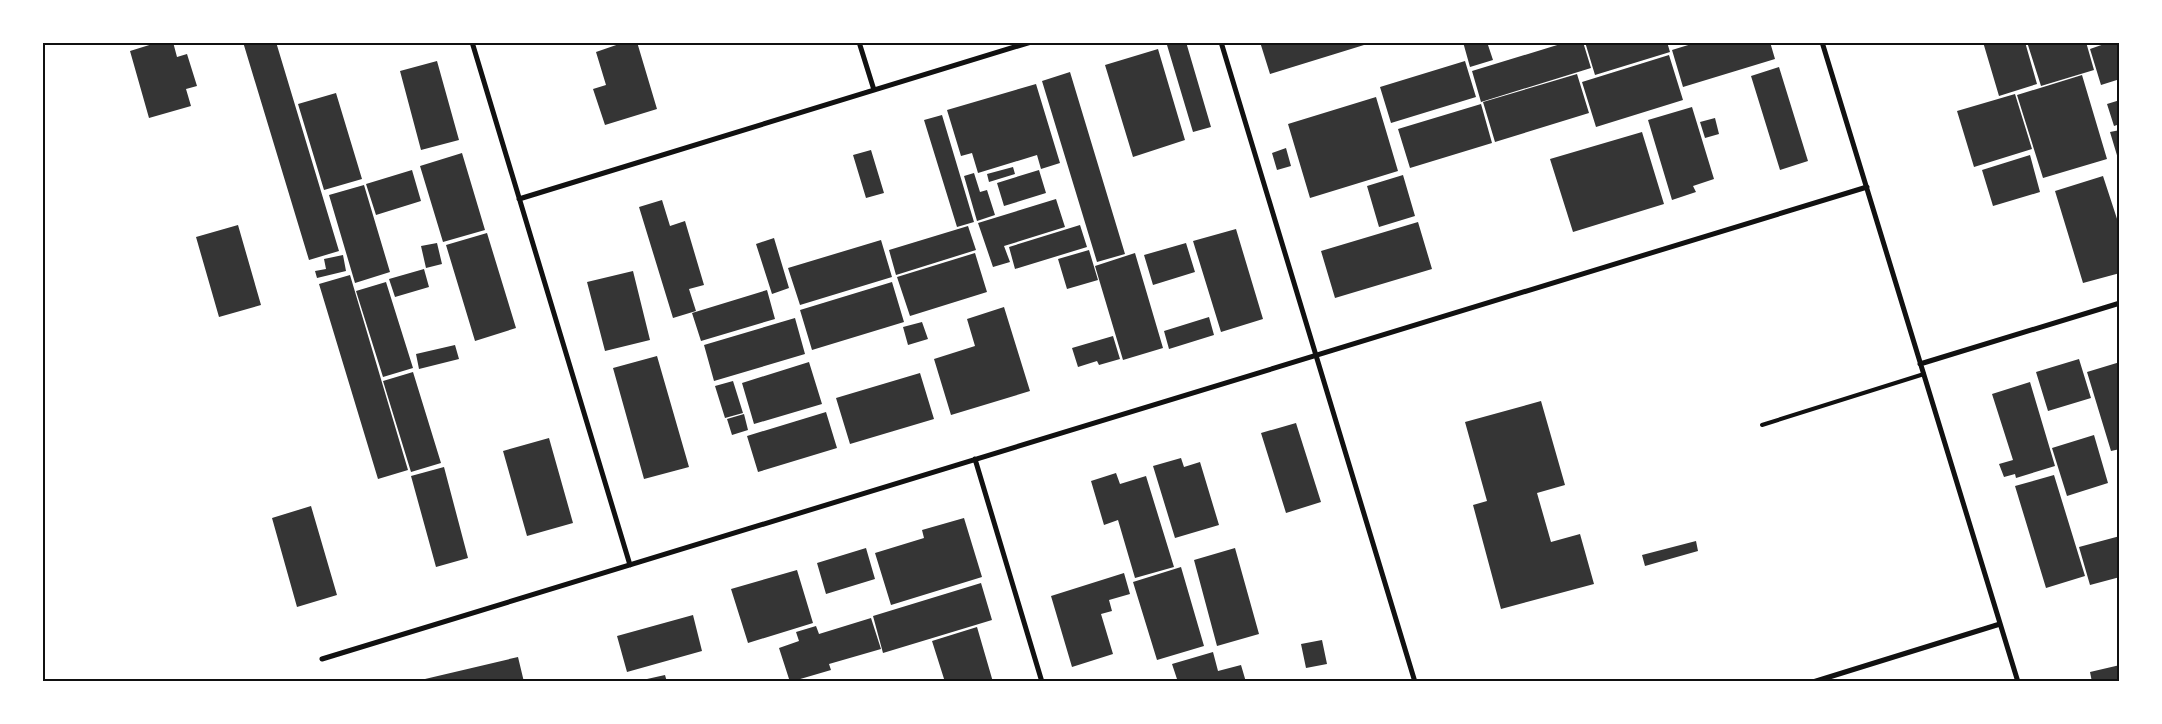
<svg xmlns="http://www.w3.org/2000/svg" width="2162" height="724" viewBox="0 0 2162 724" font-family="'Source Sans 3',sans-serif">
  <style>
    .building { fill: #353535 }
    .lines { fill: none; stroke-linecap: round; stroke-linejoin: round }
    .service { stroke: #111; stroke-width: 4 }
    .minor { stroke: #111; stroke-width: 5 }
    .neatline { fill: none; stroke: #111; stroke-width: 2 }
  </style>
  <rect width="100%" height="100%" fill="#fff"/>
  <path class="building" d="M159,42h14l4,15 10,-3 10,32 -11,3 5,17 -42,12 -19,-67z
    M243,42h33l63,209 -30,9z
    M625,42h12l20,67 -52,16 -12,-36 13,-4 -10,-33z
    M1174,42h12l25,85 -18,5 -26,-87z
    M1260,42h103l1,3 -94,29z
    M1463,42h24l6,18 -23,7z
    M1567,42h16l8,26 -110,34 -9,-31z
    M1585,42h82l3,10 -75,23z
    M1698,42h72l5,17 -92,28 -11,-37z
    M1983,42h42l12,42 -38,12z
    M2027,42h59l8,28 -53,16z
    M2110,42h10v37l-19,6 -11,-36z
    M1158,49l27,91 -52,17 -28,-92z
    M1669,55l14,45 -87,27 -14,-45z
    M437,61l22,79 -38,10 -21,-79z
    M1465,61l11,36 -85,26 -11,-36z
    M1779,67l29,94 -28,9 -29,-94z
    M1070,72l55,182 -28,8 -55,-181z
    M1577,74l12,39 -94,29 -12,-40z
    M2082,75l25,84 -64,19 -26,-83z
    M1036,84l24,79 -19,6 -4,-14 -59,18 -6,-20 -11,3 -14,-46z
    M336,93l26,86 -38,11 -26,-86z
    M2015,94l17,55 -58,18 -17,-56z
    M1376,97l22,74 -88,27 -22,-74z
    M2120,100v24l-6,2 -7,-22z
    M1481,104l11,39 -82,25 -12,-39z
    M1692,107l22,72 -21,7 3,6 -24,8 -24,-80z
    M942,115l32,107 -17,5 -33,-107z
    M1715,118l4,16 -14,4 -5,-16z
    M2120,130v32h-1l-9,-30z
    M1642,132l22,72 -91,28 -23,-73z
    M1286,148l5,18 -14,4 -5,-17z
    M871,150l13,43 -18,5 -13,-43z
    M462,153l23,77 -42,12 -23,-76z
    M2030,155l10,37 -47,14 -11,-36z
    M1013,167l2,7 -26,8 -2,-8z
    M412,170l9,31 -45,14 -10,-31z
    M1039,170l7,23 -42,13 -7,-23z
    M974,173l6,19 7,-2 8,25 -18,6 -13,-45z
    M1403,175l12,41 -36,11 -12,-41z
    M2103,176l17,52v45l-37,10 -28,-92z
    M364,185l26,87 -35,11 -26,-88z
    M1056,199l9,28 -61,19 6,16 -17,5 -15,-44z
    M662,200l8,26 15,-5 19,64 -15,4 7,22 -23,7 -34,-111z
    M1418,222l14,47 -97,29 -14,-47z
    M238,225l23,80 -42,12 -23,-80z
    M1080,225l7,22 -72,22 -6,-22z
    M968,226l8,24 -80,25 -7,-25z
    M1236,229l27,90 -42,13 -28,-91z
    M487,233l29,95 -41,13 -29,-96z
    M774,238l15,50 -17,6 -16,-50z
    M881,240l11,37 -92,28 -12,-37z
    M437,243l5,21 -16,4 -5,-22z
    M1186,243l9,29 -42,13 -9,-30z
    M1089,250l9,30 -31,9 -9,-30z
    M975,253l12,39 -77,24 -13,-39z
    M1135,253l28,95 -40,12 -28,-94z
    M343,255l3,16 -29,7 -2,-7 11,-2 -2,-10z
    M424,269l5,18 -34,10 -6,-18z
    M633,271l17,69 -45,11 -18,-69z
    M350,275l58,195 -30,9 -59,-195z
    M386,282l27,86 -30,9 -27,-86z
    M892,282l12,40 -92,28 -12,-40z
    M767,290l8,29 -74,22 -9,-28z
    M1004,307l26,84 -79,24 -17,-56 41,-13 -8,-27z
    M1209,317l5,18 -45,14 -5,-18z
    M795,318l10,36 -91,27 -10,-36z
    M922,322l6,17 -20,6 -5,-18z
    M1113,336l7,23 -21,6 -2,-4 -19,6 -6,-19z
    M455,345l4,14 -40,10 -3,-15z
    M657,356l32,111 -45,12 -31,-111z
    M2079,359l12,39 -43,13 -12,-39z
    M809,362l13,42 -68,20 -12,-41z
    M2120,362v87l-9,2 -24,-79z
    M413,372l28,91 -30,9 -28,-91z
    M920,373l14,46 -84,25 -14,-46z
    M733,381l10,32 -18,5 -10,-32z
    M2030,382l25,84 -39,12 -1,-4 -11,3 -5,-13 14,-4 -21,-66z
    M1541,401l24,84 -28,8 14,49 29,-8 14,50 -93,25 -28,-104 14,-4 -22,-79z
    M826,412l11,36 -79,24 -11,-36z
    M744,414l4,16 -16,5 -5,-16z
    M1296,423l25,79 -35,11 -25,-80z
    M2094,435l14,48 -41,13 -15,-48z
    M549,438l24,85 -46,13 -24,-85z
    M1181,458l3,9 16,-5 19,63 -44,13 -22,-72z
    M444,467l24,91 -32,9 -25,-91z
    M1116,473l4,11 26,-8 28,91 -39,11 -17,-58 -14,5 -13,-44z
    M2054,475l31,101 -39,12 -31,-102z
    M311,506l26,89 -40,12 -25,-89z
    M964,518l18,59 -91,28 -16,-52 49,-15 -2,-8z
    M2120,536v41l-30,8 -11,-38z
    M1696,541l2,10 -53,15 -3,-11z
    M866,548l9,31 -49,15 -9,-31z
    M1235,548l24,86 -42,12 -23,-86z
    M1181,567l23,79 -47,14 -24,-78z
    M797,570l16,53 -65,20 -17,-54z
    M1124,573l6,21 -21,6 3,11 -11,3 12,40 -41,13 -21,-71z
    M981,583l11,37 -109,33 -10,-37z
    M693,615l9,36 -75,21 -10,-36z
    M871,618l10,31 -52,15 2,6 -41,12 -11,-34 20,-7 -3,-9 20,-6 3,8z
    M977,627l16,55h-48l-13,-41z
    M1322,640l5,24 -21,4 -5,-24z
    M1213,652l5,19 23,-6 5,17h-68l-6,-18z
    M518,657l6,25h-98l-1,-3z
    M2120,665v17h-28l-2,-10z
    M665,675l2,7h-29v-1z"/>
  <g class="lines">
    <path class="service" d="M1762,425l162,-51"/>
    <path class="minor" d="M472,42l158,523
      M859,42l15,48
      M1221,42l194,640
      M1822,42l196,640
      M519,199l512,-157
      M1920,364l200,-61
      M975,459l67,223
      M322,659l1545,-472
      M1813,682l187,-58"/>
  </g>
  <rect width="2162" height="724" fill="none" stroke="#ffffff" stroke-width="88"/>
  <rect x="44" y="44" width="2074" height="636" class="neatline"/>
</svg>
